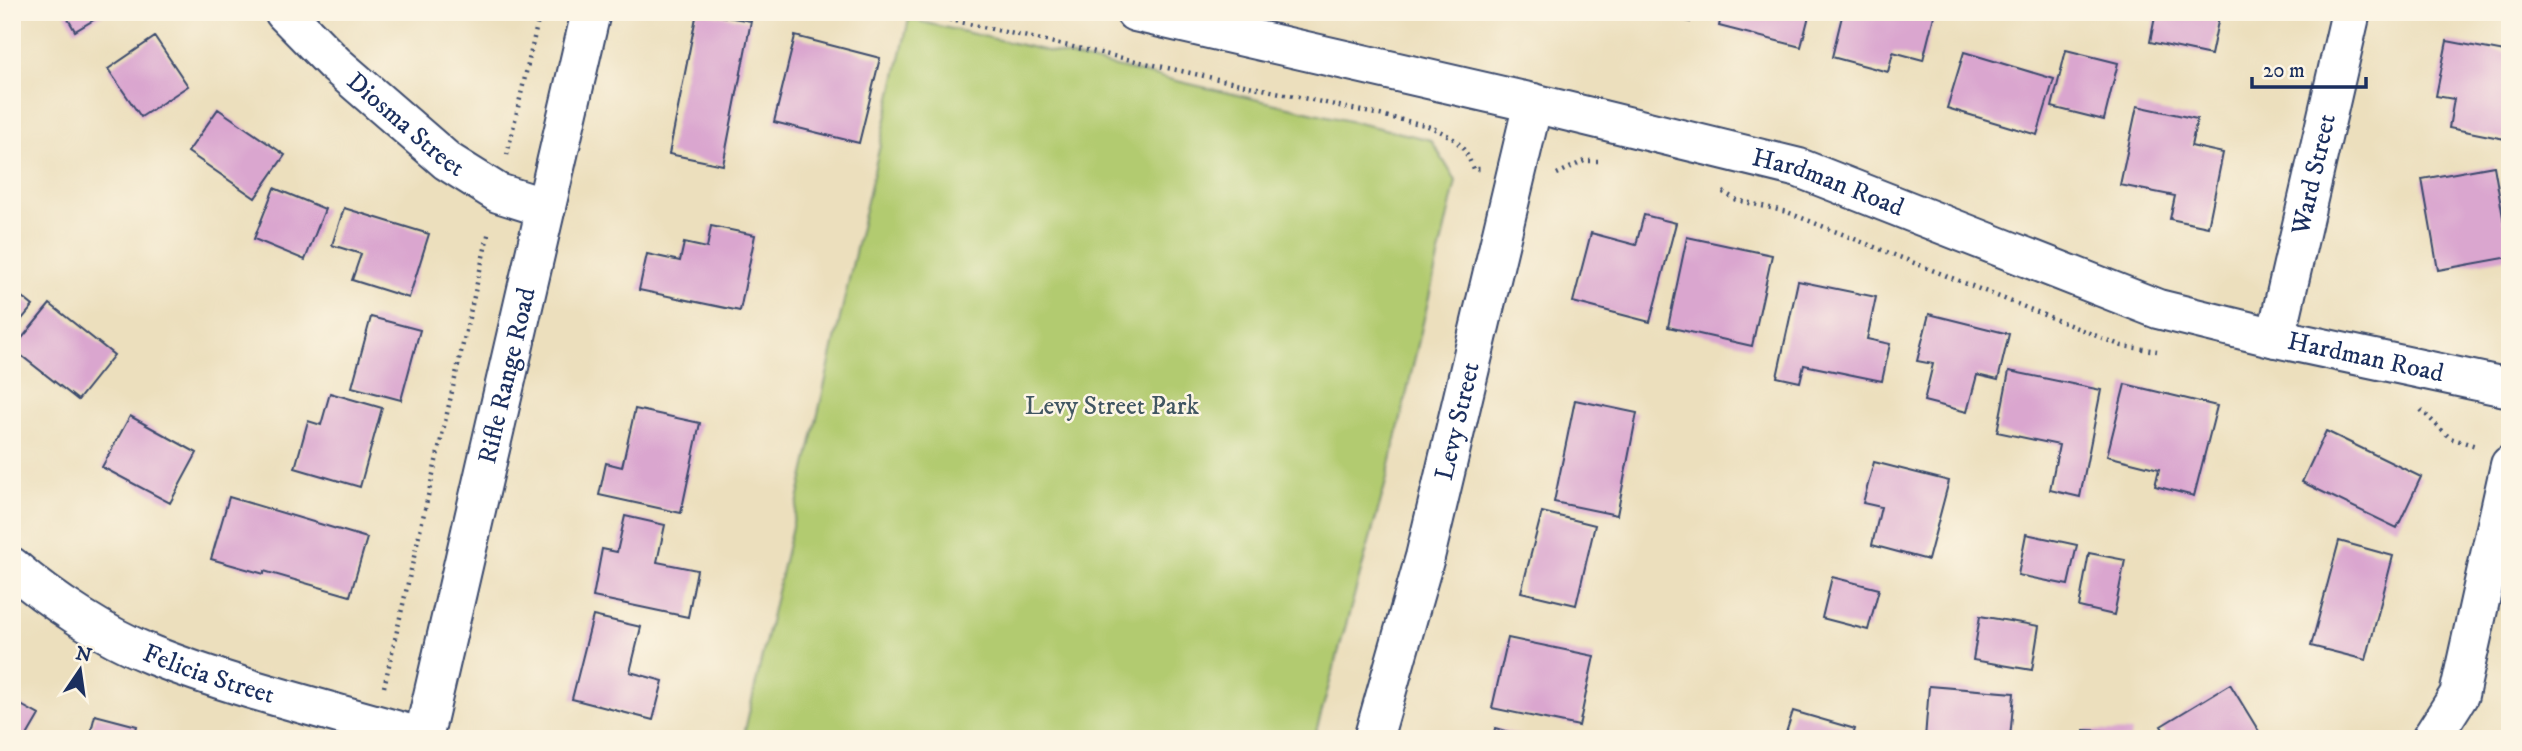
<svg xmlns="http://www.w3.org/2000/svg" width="2522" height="751" viewBox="0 0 2522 751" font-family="'IM FELL DW Pica',serif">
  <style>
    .green { fill: #b2cb70; stroke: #667d67; stroke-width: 2 }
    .building { fill: #daa6cf }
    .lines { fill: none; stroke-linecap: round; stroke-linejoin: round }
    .minor-casing { stroke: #3a496c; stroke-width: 42 }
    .path { stroke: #3a496c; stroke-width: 4.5; stroke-dasharray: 2 5; stroke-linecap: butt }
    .minor { stroke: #fff; stroke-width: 38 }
    .labels { text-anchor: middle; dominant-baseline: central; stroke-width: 5; stroke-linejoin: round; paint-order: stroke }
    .street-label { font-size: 26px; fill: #1b2f5e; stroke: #fcf5e5 }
    .park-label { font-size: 26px; fill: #415662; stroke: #fcf5e5 }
  </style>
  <rect width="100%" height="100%" fill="#fcf5e5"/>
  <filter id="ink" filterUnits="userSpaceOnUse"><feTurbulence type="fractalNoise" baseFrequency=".0143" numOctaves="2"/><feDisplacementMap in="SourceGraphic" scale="14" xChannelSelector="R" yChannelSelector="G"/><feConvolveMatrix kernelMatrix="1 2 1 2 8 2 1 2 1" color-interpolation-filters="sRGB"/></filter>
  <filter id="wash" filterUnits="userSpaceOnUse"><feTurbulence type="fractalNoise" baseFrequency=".00686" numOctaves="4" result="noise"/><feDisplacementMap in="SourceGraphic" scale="28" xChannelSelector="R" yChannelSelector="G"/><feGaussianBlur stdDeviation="1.57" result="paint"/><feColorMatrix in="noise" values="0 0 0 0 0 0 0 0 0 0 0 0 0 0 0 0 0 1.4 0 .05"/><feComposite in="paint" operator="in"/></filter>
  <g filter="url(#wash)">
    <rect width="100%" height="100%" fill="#ecdfbd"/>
    <path class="green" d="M909,19l522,121 25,41 -70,301 -72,257h-571z"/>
    <g id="blocks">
      <path class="building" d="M64,12h43l-32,19z
        M697,12l54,9 -28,144 -54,-11z
        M1650,12h42l-2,10z
        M1722,12h88l-9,35 -82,-21z
        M1843,12h92l-12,48 -30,-8 -5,20 -56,-15z
        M2156,12h64l-9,43 -61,-13z
        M795,36l85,22 -21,85 -85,-21z
        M155,37l33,49 -47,31 -33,-48z
        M2447,41l63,12v87l-61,-12 5,-29 -18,-3z
        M2066,50l52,13 -14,57 -52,-13z
        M1964,52l90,27 -17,56 -90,-27z
        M2137,106l60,13 -6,27 32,7 -15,74 -38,-8 5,-23 -55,-11z
        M218,109l67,46 -30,43 -67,-46z
        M2494,166l16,91 -72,13 -16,-91z
        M274,188l51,21 -20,51 -51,-21z
        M344,208l85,26 -20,64 -57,-18 9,-26 -29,-9z
        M1644,215l32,8 -26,99 -77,-20 18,-69 45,12z
        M711,226l44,9 -15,76 -101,-21 8,-36 33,7 4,-18 23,5z
        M1687,237l85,18 -20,91 -84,-19z
        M1798,281l78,16 -9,42 23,5 -8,37 -78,-16 -4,17 -23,-5z
        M12,289l21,17 -21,25z
        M50,304l64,51 -36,45 -65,-51z
        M1929,314l80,20 -11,46 -21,-5 -10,37 -43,-11 9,-37 -16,-3z
        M371,317l49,13 -19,70 -49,-13z
        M2009,371l92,19 -21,107 -30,-7 9,-45 -62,-13z
        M2125,384l92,22 -23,90 -39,-10 4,-17 -52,-13z
        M330,393l52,15 -22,79 -65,-19 13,-47 13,4z
        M1575,400l62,13 -20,102 -63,-13z
        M635,409l65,14 -19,90 -82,-18 7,-32 16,4z
        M130,416l67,37 -27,50 -68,-36z
        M2326,431l95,46 -24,51 -95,-46z
        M1874,462l75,19 -21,79 -56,-15 9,-38 -18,-4z
        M229,497l138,41 -17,58 -86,-25v3l-53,-15z
        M1542,512l53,13 -19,80 -55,-13z
        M625,516l40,9 -8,37 40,8 -9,47 -95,-20 9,-48 15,3z
        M2026,534l51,11 -9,40 -50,-10z
        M2339,541l54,15 -27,104 -55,-14z
        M2089,553l36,7 -11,55 -35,-8z
        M1832,577l47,12 -11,41 -46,-12z
        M593,616l48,11 -11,45 33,9 -10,39 -81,-21z
        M1980,616l59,10 -7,44 -59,-10z
        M1508,638l86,18 -15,70 -87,-18z
        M2230,684l33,54 -94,1 -8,-13z
        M1929,686l85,7 -4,46h-85z
        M12,700l27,15 -14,24h-13z
        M1793,711l62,18 -3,10h-68z
        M95,715l42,11 -3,13h-45z
        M1495,728l35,10v1h-37z
        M2084,730l47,2 -1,7h-46z"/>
    </g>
  </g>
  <g filter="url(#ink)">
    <use href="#blocks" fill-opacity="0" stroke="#3a496c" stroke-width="2"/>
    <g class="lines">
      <g class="minor-casing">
        <g id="minor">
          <path id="s1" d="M284,12l50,51 113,98 51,32 48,15"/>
          <path id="s2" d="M1135,12l398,91 266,65 359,141 118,29 234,50"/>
          <path id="s3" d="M2276,338l75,-326"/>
          <path id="s4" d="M12,567c39,34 93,69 140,88 88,35 181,56 271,83"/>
          <path id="s5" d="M423,739l168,-727"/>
          <path id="s6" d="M1373,739l52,-182 108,-454"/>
          <path d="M2431,739l28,-44 51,-230"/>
        </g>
      </g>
      <path class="path" d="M915,12l510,113c26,10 39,17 48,44h7
        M507,155l33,-143
        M1557,174l27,-13h14
        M1723,192l14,8 50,12 335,134 35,5
        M2421,410l29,28 26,8
        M384,687l105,-456"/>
      <use href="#minor" class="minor"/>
    </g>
  </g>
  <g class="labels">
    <g class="street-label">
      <text stroke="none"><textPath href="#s1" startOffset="166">Diosma Street</textPath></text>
      <text stroke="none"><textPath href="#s3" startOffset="168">Ward Street</textPath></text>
      <text stroke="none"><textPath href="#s2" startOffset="714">Hardman Road</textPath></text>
      <text stroke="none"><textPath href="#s2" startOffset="1281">Hardman Road</textPath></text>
      <text stroke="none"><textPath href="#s5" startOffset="373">Rifle Range Road</textPath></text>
      <text stroke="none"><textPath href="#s6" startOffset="329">Levy Street</textPath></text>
      <text stroke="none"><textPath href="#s4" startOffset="226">Felicia Street</textPath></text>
    </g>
    <g class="park-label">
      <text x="1112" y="406">Levy Street Park</text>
    </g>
  </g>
  <rect width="2522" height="751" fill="none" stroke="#fcf5e5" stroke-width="42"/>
  <g transform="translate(80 670) rotate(13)" stroke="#fcf5e5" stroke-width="5" paint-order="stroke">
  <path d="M0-5L12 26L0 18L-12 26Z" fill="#1b2f5e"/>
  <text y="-10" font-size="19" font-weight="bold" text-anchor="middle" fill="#1b2f5e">N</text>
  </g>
  <path d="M2252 77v10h114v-10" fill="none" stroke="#1b2f5e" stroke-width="3.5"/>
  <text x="2263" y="77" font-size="21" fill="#1b2f5e" stroke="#fcf5e5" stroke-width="5" paint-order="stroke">20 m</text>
</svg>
